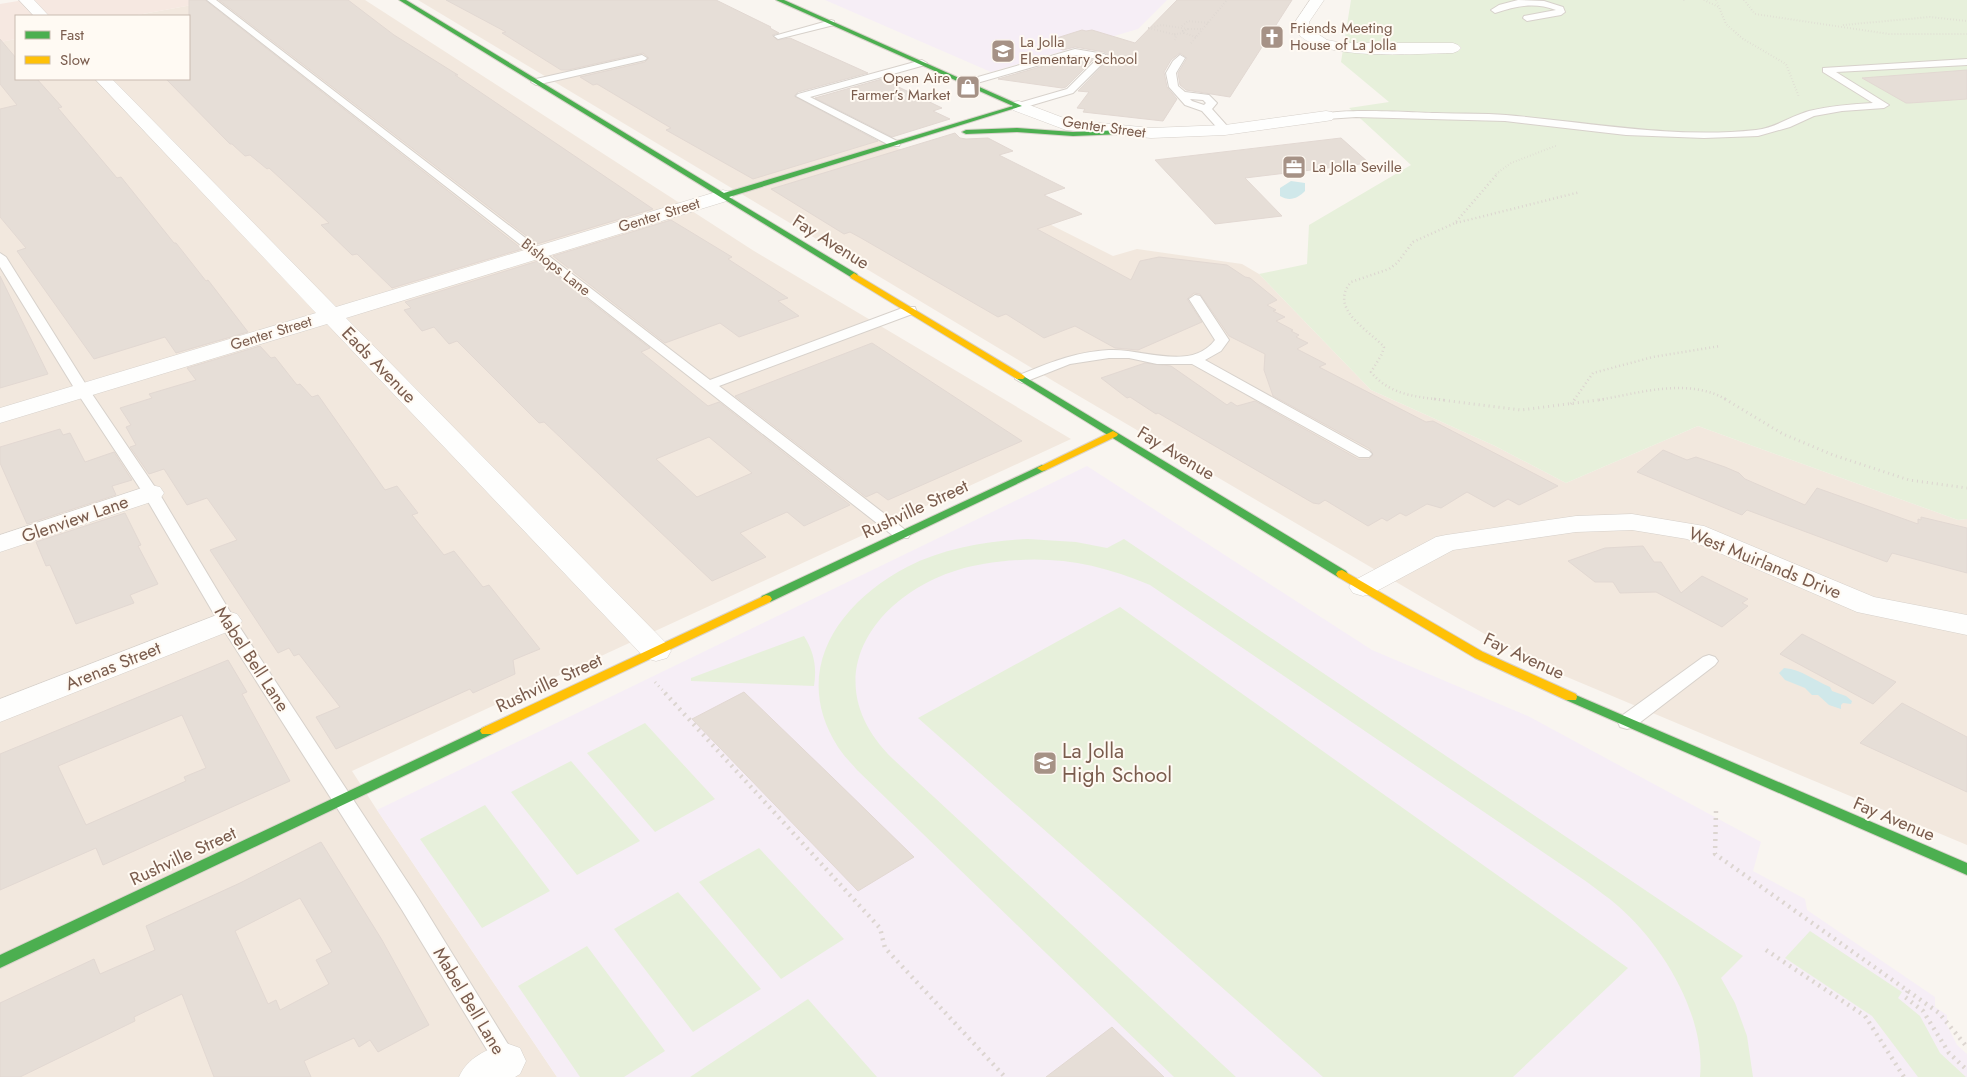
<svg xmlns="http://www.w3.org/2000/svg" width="1967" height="1077" viewBox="0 0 1967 1077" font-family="Jost,sans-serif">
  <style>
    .residential { fill: #f2e8de }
    .commercial { fill: #f6e8e1 }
    .education { fill: #f6eef6 }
    .green { fill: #e7f0db }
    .water { fill: #d0e8ea }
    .building { fill: #e6ded7; stroke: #e2d8d2; fill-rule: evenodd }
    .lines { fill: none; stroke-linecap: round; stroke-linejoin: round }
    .lane-casing { stroke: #d7d1cb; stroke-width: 2 }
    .street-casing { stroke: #d7d1cb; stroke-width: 1 }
    .fast-casing { stroke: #d9d2cb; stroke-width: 2 }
    .slow-casing { stroke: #d9d2cb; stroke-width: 2 }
    .path-far3 { stroke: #dcd5d0; stroke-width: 2; stroke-dasharray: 0.5 2.5; stroke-linecap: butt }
    .path-far2 { stroke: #dcd5d0; stroke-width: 2.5; stroke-dasharray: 1 3; stroke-linecap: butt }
    .path-far1 { stroke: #dcd5d0; stroke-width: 3; stroke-dasharray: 1 4; stroke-linecap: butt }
    .path { stroke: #dcd5d0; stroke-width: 4.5; stroke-dasharray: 2 5; stroke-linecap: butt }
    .lane { fill: #fefefd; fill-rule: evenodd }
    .street { fill: #fefefd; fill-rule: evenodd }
    .fast { fill: #4caf50; fill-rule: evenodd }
    .slow { fill: #ffc107; fill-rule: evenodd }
    .labels { text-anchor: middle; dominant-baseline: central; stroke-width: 4; stroke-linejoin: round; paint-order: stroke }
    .far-poi-label { font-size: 15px; fill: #7a5c4d; stroke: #fffaf3; text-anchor: start }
    .far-street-label { font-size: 15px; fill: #7a5c4d; stroke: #fffaf3 }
    .street-label { font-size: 18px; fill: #7a5c4d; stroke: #fffaf3 }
    .near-poi-label { font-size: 21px; fill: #7a5c4d; stroke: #fffaf3; text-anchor: start }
  </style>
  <rect width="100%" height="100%" fill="#f9f5f0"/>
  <path class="residential" d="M219,0h146l389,251 317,188 -719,332 25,39 180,267h-557v-1035l16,-3v40h173v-63h-57z
    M418,0h185l270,138 29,12 211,106 24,-7 105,15 17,10 112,116 124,56 71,37 132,-57 260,94 9,-1v326l-431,-181 -481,-282z"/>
  <path class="commercial" d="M24,0h195l-87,16h-116v23l-16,3v-38z"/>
  <path class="education" d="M825,0h342l-29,29 -147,43z
    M1087,466l285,184 156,66 233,126 -8,29 52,28 2,11 128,87v10l12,8v10l10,20 10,9v23h-1410l-180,-267z"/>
  <path class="green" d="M1351,0h616v519l-9,1 -260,-94 -132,57 -71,-37 -124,-56 -112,-116 48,-10 2,-39 102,-60 -62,-57 40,-6 -48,-40z
    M1028,539l48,3 31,6 17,-9 619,417 -22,22 14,25 12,33 6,41h-53c6,-61 -37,-132 -82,-171 -10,-9 -21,-16 -31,-24l-437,-297c-58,-24 -105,-31 -167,-21 -98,16 -177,110 -90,195l343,318h-62l-317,-307c-6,-7 -14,-15 -19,-23 -48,-75 0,-144 69,-180 37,-19 80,-26 121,-28z
    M1120,607l508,361 -115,109h-190l-405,-359z
    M804,636c10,16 13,31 10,50l-123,-5v-3z
    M645,723l70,76 -60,33 -68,-79z
    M571,761l69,80 -63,34 -66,-83z
    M485,805l65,86 -68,37 -62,-89z
    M759,848l85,91 -63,40 -82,-97z
    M678,892l83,97 -68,43 -79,-103z
    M1810,931l92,61 -4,6 22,18 20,37 26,24h-48l-46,-61 -87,-58z
    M587,946l78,105 -41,26h-44l-62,-91z
    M808,999l69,78h-187z"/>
  <path class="water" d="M1291,181l14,2v8c-7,7 -15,11 -25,5v-8z
    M1784,668c19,2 29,12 46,19l2,4 14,5 6,5 -1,3 -8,-1 -2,2v4l-12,-4 -11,-10h-6l-7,-7 -20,-8 -6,-7z"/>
  <path class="building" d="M189,0h16l317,249 -130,39 -35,-34 -5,1 -31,-30 8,-2 -60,-55 -2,1 -17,-14 -5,1 -13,-12h-2l-64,-65h23z
    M219,0h129l46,35 64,40h-3l198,134 -116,35z
    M446,0h270l55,27 -1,1 9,5 -7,2 5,5 13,-2 78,35 -70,19 -4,4 84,45 -125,38 -87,-49 5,-2 -74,-44 -4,1 -13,-8 65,-15 4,-4 -6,-5 -75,17h-7l-59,-37 4,-1z
    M1177,0h115l-62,97 -44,-7 -6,-5 -2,-12 9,-15 -7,-5 -9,7 -7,12 3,15 10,12 -14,22 -80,-9 2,-3 -8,-1 12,-16 -11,-1 33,-34 -7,-5 -29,-5 -12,3 -19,-8 38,-12 4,1 6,-1 43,13z
    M0,39l16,19v21h21l25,28 -4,1 59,70 4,-1 53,66h2l30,38 2,-1 40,52 -72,21 -11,-16 -71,22 -77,-108 9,-3 -26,-31v-108l17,-4 -17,-21z
    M1075,57l18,3 -27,27 -4,1 -64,-9z
    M1967,70v29l-57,4h-4l-44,-25z
    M882,79l60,29 -9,3 17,8 -58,18 -77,-39z
    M955,133l5,5 6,1 22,-1 25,13 -14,4 66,33 -21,7 38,19 -45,15 94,51 9,-19 19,-4 68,8 18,12 5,1 27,22 -10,5 9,5 -3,1 12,6 -9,4 17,9 -2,1 8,4 -3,2 12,6 -11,6 29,15 -7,3 107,55 7,-1 125,65 -39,19 -11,-6 -14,8 -27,-15 -26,16 -14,-4 -21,12 -6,-3 -13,8 -5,-3 -14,8 -43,-26 -6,4 -6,-1 -155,-90 -2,1 -26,-17 -3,1 -26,-20 44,-15 26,3 56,39 4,-3 6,4 18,-5 103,58h11l4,-4 -3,-6 -97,-53 -9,-26 1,-16 -36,-18 -29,-42 -6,-1 -7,6 15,23 -64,28 -23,-2 -40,-22 -31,12 -38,-24 -8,3 -137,-79 -11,-6 -6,2 -73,-45z
    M1341,138l28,25 -124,15 37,38 -67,8 -60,-64z
    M671,220l61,37 -4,2 60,39 -10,3 21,15 -60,21 -19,-14 -55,20 -112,-87z
    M538,261l112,87 -9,4 67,54 11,-4 131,103 -46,21 -17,-14 -47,21 26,24 -54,24 -168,-159 -5,1 -82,-82 -8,3 -15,-17 -12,4 -18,-21 7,-2 -6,-6zM709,437l43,36 -55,24 -41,-38z
    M0,276l48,98 -48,14z
    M872,343l150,98 -134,59 -11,-8 -11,5 -131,-101z
    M260,346l11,12 4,-1 22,28 3,-1 12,13 6,-2 67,95 12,-4 21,27 -6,2 32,40 10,-4 29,36 6,-2 51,64 -27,11 2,14 -42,19 -3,-4 -134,60 -20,-32 24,-10 -41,-53 -5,2 -5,-8 -11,5 -68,-103 27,-10 -30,-42 -20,7 -23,-36 -15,5 -19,-27 6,-2 -10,-18 5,-2 -11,-17 32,-10 -3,-4 47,-14 -9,-12z
    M60,429l3,6 7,-2 15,29 29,-10 18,28 -20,6 4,9 -89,29 -27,-61v-16z
    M1663,450l24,10 9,-3 29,10 14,6 6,6 60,26 12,-17 101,36v-5l3,1v-3l46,11v45l-75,-20 -5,9 -140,-52 -5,5 -105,-43z
    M125,513l16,32 -3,1 20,38 -28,11 4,8 -58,21 -26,-59 -4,1 -10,-24z
    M1643,546l11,16h7l20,31 21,-17 46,23 -6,4 6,3 -26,21 -66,-35 -36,1 -7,-11h-18l-27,-21 37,-13z
    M1802,634l94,48 -23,22 -93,-50z
    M228,660l19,32 -5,2 48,87 -187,84 -7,-17 -96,42v-136zM182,715l24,53 -22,9 2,4 -100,44 -28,-59z
    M744,692l88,85 82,80 -56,34 -166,-172z
    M1902,703l65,34v55l-107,-49z
    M321,842l61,98 47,85 -51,27 -8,-12 -11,7 -5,-9 -50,23 7,16h-97l-32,-83 -48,23 1,4 -115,56h-20v-74l94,-44 6,15 55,-24 -9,-24 94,-43zM300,898l32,54 -16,8 13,24 -49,26 -4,-10 -8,4 -33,-73z
    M1112,1027l52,50h-118z"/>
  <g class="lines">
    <g class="lane-casing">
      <path id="lane" d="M207,0h9l494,380 195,-73h10l1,3 -1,3 -196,73 189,146 2,3 -2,3h-12z
        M1518,0l26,1 19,6 2,5 -4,3 -34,6 -4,-3 1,-2 32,-6c-22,-8 -39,-4 -61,3l-4,-3 8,-5z
        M831,20l3,1v4l-56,14 -4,-3z
        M1075,49l29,5 5,3 -36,36 -54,16 -5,-3 1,-2 52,-15 30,-30 -22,-4 -105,30h-6l-2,-2 2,-2z
        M642,55l5,3 -2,2 -109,25 -5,-3 5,-3z
        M1180,55l5,3 -9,15 2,13 7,6 24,3 8,8 -5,6 17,19 1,2 -1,2h-8l-19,-21 -17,-6 -16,-18 -3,-14 7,-12zM1190,99l13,1 3,3 -2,2 -12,-4z
        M1967,59v6l-131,7 53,33 -5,3 -42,3 -28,5 -24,11 -32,9 -54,2 -78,-3 -121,-14 -149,-4 -30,2 -5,-3c10,-9 98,-3 116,-3 23,1 46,0 69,2 83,7 166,24 250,15 19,-2 35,-14 53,-19 21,-5 43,-7 64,-8l-50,-31v-4z
        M922,60l5,3 -2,2 -115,32 89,45 1,2 -1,2h-8l-95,-50 2,-2z
        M0,253l6,4 84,134 69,102 76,127 183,278 96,156 4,7 -4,7 -8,4 -8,-4 -96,-158 -184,-289 -75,-128 -67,-102 -76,-124z
        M1195,295l5,1 29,44 -8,11 -16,9 164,91 3,3 -3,3h-10l-167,-93h-35l-28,-6h-20l-39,6 -48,19 -7,-4 2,-3c32,-13 57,-24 92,-26 33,-2 82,22 106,-10l-26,-41z
        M1709,655l6,2 3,4 -3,4 -81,62 -7,2 -7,-2 -2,-5 2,-5 83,-60z"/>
    </g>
    <g class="street-casing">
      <path id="street" d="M19,0h15l15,16h-15z
        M1310,0h14l-15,22v6l18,12 16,3h110l5,2 3,3 -3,3 -5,2c-37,0 -136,10 -158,-23v-8z
        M95,79h17l224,228 380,-115 7,-2 7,2 3,4 -3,4 -384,118 321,326 4,7 -4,7 -11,3 -11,-3 -318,-334 -327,99v-15l316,-95z
        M1019,101l50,19 82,8 74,-3 101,-14 6,1 3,4 -3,4 -6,1 -101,14 -74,3 -85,-8 -53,-20 -2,-4 2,-4z
        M151,485l9,2 4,6 -4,6 -160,53v-17z
        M1632,514l72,12 170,71 93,18v20l-110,-23 -170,-73 -55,-9 -56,2 -123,18 -80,43 -10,3 -10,-3 -4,-6 4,-6 83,-44 10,-2 130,-19z
        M227,611l10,3 5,7 -5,7 -237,94v-23z
        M506,1043l14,5 6,13 -6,13 -5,3h-56c9,-20 27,-27 47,-34z"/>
    </g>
    <g class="fast-casing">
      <path id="fast" d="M399,0h7l318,193 289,-87 -237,-106h8l238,106 -293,91 128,77 1,2 -4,3z
        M1017,128l56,4 50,-2 4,2 -4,2 -50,2 -56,-4 -51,2 -4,-2 4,-2z
        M1020,374l326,197 2,3 -6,4 -4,-1 -321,-198 -2,-2 2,-2z
        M1042,465l5,3 -1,2 -276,132h-8l-2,-3 2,-3z
        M1571,693l396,170v12l-401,-175 -1,-3 1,-3z
        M487,726l5,2 2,3 -2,3 -492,234v-13z"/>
    </g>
    <g class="slow-casing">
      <path id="slow" d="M854,273l169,102 2,2 -2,2h-6l-166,-101 -1,-2z
        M1113,431l5,3 -1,2 -71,34 -4,1 -5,-3z
        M1342,570l141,82 93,42 1,3 -1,3h-10l-91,-42 -137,-81 -2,-3 2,-3z
        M766,595l4,1 2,3 -2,3 -278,132h-10l-2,-3 2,-3z"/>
    </g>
    <path class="path-far3" d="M1684,0l2,2
      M1704,0l15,7
      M1716,0l10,24 17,15 43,25 13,33
      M1744,0l11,14 134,20h78
      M1843,25l87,-8 37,4
      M1182,26l6,-5 20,2
      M1188,29h15
      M1184,33l12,4
      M1174,34l10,-1 -1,-2 5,-2 -26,-4 -13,3 27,7 -1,5
      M1191,43l36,-43
      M1496,174l15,-11 47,-18"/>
    <path class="path-far2" d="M1456,223l124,-31
      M1444,400c-27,-3 -55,-5 -73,-28l11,-18 2,-7c-15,-17 -56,-38 -33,-65l38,-13 8,-6 16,-21 42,-19 43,-50
      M1574,400l19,-27 60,-16 67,-11
      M1599,400c40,-7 90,-23 128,0"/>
    <path class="path-far1" d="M1434,399l87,11 85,-11
      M1725,399l58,35 50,21 76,25 58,8
      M1571,404l4,-5
      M655,682l11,12"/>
    <path class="path" d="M665,693l215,235 5,20 120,129
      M1716,811l-1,43 193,137 -3,6 18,14 26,42 18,17
      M1766,950l99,66 39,61
      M1908,991l31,22 28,34"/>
    <use href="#lane" class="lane"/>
    <use href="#street" class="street"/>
    <use href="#fast" class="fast"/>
    <use href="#slow" class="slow"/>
  </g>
  <defs>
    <g id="church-square" transform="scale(1.25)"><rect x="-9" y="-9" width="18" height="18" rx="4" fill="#a69286" stroke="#fffaf3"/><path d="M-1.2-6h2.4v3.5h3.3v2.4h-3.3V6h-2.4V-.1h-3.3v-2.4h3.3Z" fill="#fff"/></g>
    <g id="school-square" transform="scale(1.25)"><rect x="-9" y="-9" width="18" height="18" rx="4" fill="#a69286" stroke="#fffaf3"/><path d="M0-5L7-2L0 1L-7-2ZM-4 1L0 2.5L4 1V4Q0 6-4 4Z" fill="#fff"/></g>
    <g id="shop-square" transform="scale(1.25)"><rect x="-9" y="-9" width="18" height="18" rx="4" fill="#a69286" stroke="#fffaf3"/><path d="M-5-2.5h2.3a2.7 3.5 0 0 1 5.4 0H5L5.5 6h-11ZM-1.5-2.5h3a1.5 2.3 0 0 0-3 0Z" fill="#fff"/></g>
    <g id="office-square" transform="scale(1.25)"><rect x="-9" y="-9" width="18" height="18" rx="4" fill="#a69286" stroke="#fffaf3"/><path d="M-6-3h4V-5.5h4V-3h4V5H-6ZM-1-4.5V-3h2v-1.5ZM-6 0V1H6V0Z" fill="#fff"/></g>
  </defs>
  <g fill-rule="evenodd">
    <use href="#church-square" x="1272" y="37"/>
    <use href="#school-square" x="1003" y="51"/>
    <use href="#shop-square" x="968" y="87"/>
    <use href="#office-square" x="1294" y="167"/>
    <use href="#school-square" x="1045" y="763"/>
  </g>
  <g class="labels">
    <g class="far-poi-label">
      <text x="1290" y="28">Friends Meeting<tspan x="1290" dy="17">House of La Jolla</tspan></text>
      <text x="1020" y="42">La Jolla<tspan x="1020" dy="17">Elementary School</tspan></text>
      <text x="950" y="78" text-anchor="end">Open Aire<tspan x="950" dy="17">Farmer’s Market</tspan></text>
      <text x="1312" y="167">La Jolla Seville</text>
    </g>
    <g class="far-street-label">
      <text transform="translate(1104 127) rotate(8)">Genter Street</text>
      <text transform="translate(659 215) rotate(-17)">Genter Street</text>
      <text transform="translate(556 267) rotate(38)">Bishops Lane</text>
      <text transform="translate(271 333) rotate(-17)">Genter Street</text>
    </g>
    <g class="street-label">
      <text transform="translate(831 242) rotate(32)">Fay Avenue</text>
      <text transform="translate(379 365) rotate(46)">Eads Avenue</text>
      <text transform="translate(1176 453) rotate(31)">Fay Avenue</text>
      <text transform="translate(915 509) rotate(-25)">Rushville Street</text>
      <text transform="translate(75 519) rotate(-19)">Glenview Lane</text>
      <text transform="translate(1765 563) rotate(22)">West Muirlands Drive</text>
      <text transform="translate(1524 656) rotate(25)">Fay Avenue</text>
      <text transform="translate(252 659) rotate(57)">Mabel Bell Lane</text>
      <text transform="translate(113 666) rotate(-22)">Arenas Street</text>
      <text transform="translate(549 683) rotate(-25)">Rushville Street</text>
      <text transform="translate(1894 819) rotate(23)">Fay Avenue</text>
      <text transform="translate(183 856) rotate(-25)">Rushville Street</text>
      <text transform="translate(469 1001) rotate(59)">Mabel Bell Lane</text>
    </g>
    <g class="near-poi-label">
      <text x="1062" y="751">La Jolla<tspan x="1062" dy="24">High School</tspan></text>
    </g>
  </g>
  <rect x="15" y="15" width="175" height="65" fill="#fffaf3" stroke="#cabbb1"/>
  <rect x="25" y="31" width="25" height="8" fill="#4caf50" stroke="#cabbb1"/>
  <text x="60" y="40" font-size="15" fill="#7a5c4d">Fast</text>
  <rect x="25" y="56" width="25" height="8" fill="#ffc107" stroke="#cabbb1"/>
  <text x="60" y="65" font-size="15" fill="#7a5c4d">Slow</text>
</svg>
